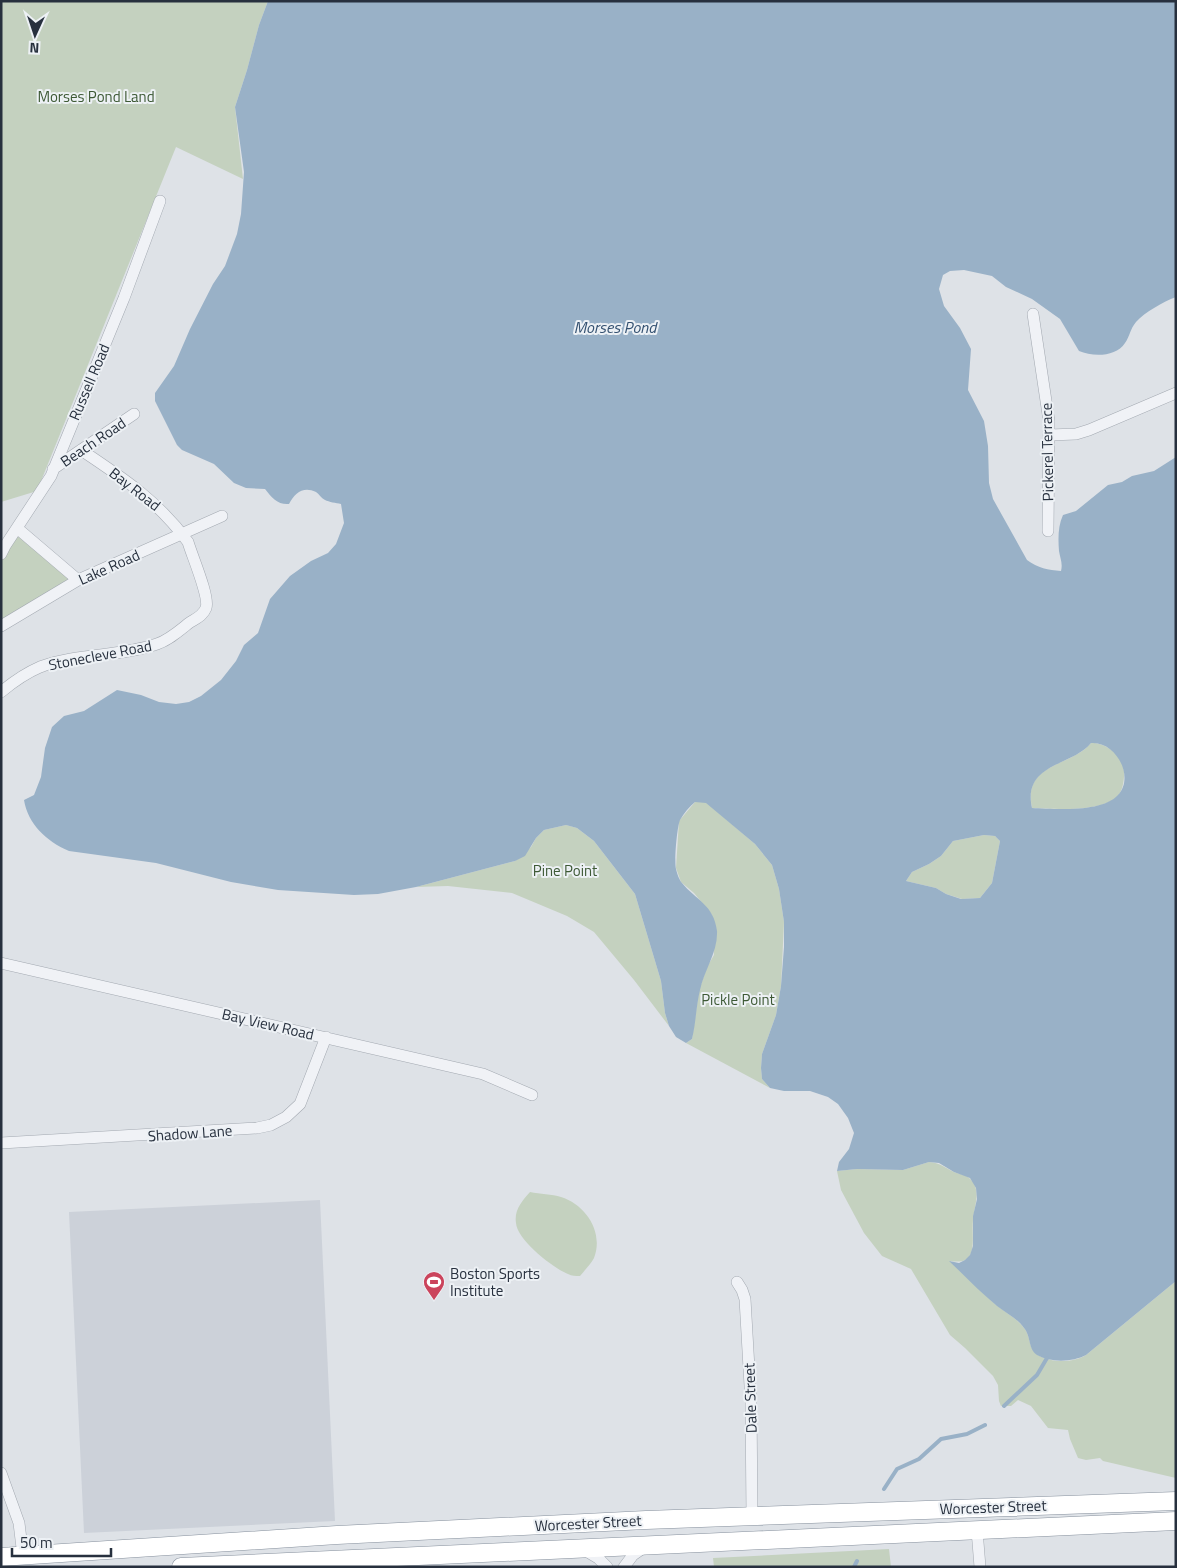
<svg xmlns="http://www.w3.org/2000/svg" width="1177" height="1568" viewBox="0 0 1177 1568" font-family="'Titillium Web',sans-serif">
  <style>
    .built { fill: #ccd1d9 }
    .green { fill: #c4d1bf }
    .water { fill: #99b1c7; fill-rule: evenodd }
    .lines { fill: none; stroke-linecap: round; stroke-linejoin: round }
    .stream { stroke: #99b1c7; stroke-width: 4 }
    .minor-casing { stroke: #a3a9b1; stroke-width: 12 }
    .trunk-casing { stroke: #86909d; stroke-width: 19 }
    .minor { stroke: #f0f2f6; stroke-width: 11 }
    .trunk { stroke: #fff; stroke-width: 18 }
    .labels { text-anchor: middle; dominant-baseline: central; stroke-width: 4; stroke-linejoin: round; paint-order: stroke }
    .park-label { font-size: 15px; fill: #3d5935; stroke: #edf1f5 }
    .street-label { font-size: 15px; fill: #27303e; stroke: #edf1f5 }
    .poi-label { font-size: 15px; fill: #27303e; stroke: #edf1f5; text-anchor: start }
    .water-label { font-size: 16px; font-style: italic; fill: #335070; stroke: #edf1f5 }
  </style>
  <rect width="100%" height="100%" fill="#dee2e7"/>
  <path class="built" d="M320,1200l15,321 -251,12 -15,-321z"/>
  <path class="green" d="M1,1h267l-9,24 -12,45 -12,37 8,72 -67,-32 -139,344 -36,11z
    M17,528l61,52 -77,46v-72z
    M1091,743c12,-1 26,9 31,19 4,9 2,27 -4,34 -17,17 -64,13 -86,12 -10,-46 40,-41 59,-65z
    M695,802h11l49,42 17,21 7,24 5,33 -3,64 -5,29 -14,39 -1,14 1,11 8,9 -84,-45 6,-4 7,-49 8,-23 7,-12 -2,-40 -18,-22 -13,-11 -5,-14 3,-47z
    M566,825l11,3 17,13 41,53 26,87 4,32 4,13 -35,-46 -40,-48 -27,-16 -55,-23 -64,-7 -32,1 99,-26 16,-14 5,-9 8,-8z
    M984,835l11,1 5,5 -8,42 -12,15 -18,1 -16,-5 -10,-6 -30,-7 6,-9 17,-8 12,-8 12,-15z
    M929,1162c11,1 15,5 25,10 5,2 10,2 14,5 15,11 6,29 5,43 -2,19 7,46 -23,41 15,14 29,29 45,43 9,8 22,14 29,24 7,8 4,21 14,27 13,8 35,8 48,0l90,-74v197l-73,-17 -3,-3 -14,2 -8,-2 -8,-19 -2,-9 -20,-2 -17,-22 -13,-6 -7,6h-10l-2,-5 -1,-16 -5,-9 -28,-28 -15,-13 -39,-66 -29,-13 -18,-23 -23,-43 -4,-19 20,-2 46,1z
    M530,1192c10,2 22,2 31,5 25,8 43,35 33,61 -3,6 -10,13 -14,18 -5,0 -8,0 -12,-2 -15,-6 -51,-34 -52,-51 -2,-13 6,-22 14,-31z
    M889,1549l2,18h-177l-1,-9z"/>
  <path class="water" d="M268,1h908v296c-13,5 -31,15 -40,25 -6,7 -6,14 -11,21 -9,14 -32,14 -46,8l-19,-32 -28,-20 -26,-12 -14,-11 -28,-6 -14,1 -7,4 -4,14 5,17 16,22 11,21 -3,41 16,31 4,25 1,37 4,16 34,61c11,8 21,10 34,11 2,-8 -1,-13 -2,-20 -1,-13 -1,-25 4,-36l13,-4 32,-26 14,-3 10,-6 22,-5 22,-14v824l-90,74c-13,7 -35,8 -49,0 -9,-6 -6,-19 -13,-27 -6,-9 -18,-15 -27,-22 -17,-14 -32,-30 -48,-45l10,2 6,-3 5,-5 3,-9v-30l4,-17 -1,-11 -6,-10 -16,-6 -15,-9 -10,-1 -26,8 -46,-1 -20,2 2,-9 10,-13 5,-16 -6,-15 -10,-14 -10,-7 -18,-6h-26l-14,-3 -8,-9 -1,-11 1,-14 14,-39 5,-29 3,-39v-25l-5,-33 -7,-24 -17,-21 -49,-41 -11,-1c-6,5 -11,11 -15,18 -3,7 -6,41 -4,49 1,4 3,11 6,14 14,17 32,22 35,48 1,21 -13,39 -17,59 -4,16 -4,33 -8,49l-6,4 -10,-6 -7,-11 -4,-13 -4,-32 -26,-87 -41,-53 -17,-13 -11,-3 -22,5 -8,8 -11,18 -10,5 -99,26 -38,7 -24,1 -76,-5 -47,-8 -75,-19 -87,-12c-23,-10 -41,-27 -45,-51l10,-5 7,-18 4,-29 7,-21 12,-11 20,-5 33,-21 24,5 18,7 17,2 13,-2 12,-6 20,-16 15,-19 8,-16 14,-12 12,-34 20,-23 21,-15 17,-8 8,-9 8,-21 -3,-19c-5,-1 -12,-2 -16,-4 -4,-2 -6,-6 -9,-8 -13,-6 -21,1 -27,12 -11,1 -17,-6 -24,-15l-19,-1 -12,-5 -20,-19 -32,-14 -5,-5 -22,-44v-8l19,-27 16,-37 23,-45 12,-18 12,-32 4,-20 3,-42 -9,-65 12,-37 12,-45zM1091,743c25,-2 44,34 27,52 -16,18 -64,14 -86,13 -10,-45 41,-42 59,-65zM984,835l11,1 5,5 -8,42 -12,15 -19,1 -15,-5 -10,-6 -30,-7 6,-9 17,-8 12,-8 12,-15z"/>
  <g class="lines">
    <path class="stream" d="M1004,1406l33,-31 10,-17
      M884,1489l13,-20 22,-10 22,-20 26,-5 18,-9
      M854,1567l3,-6"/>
    <g class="minor-casing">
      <path id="minor" d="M1033,314l16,107 -1,110
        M1050,435l26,-1 13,-4 87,-37
        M53,469l81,-55
        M17,528l61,52
        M1,554l4,-8 46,-70 73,-178 36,-97
        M1,626l77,-46 144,-64
        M1,692c12,-10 25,-19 39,-25 38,-14 79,-10 117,-23 12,-4 22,-13 32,-21 6,-4 14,-7 17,-15 4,-11 -14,-52 -18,-66 -30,-41 -65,-64 -107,-92
        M1,963l482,111 49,21
        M1,1143l256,-15 14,-3 15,-8 14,-13 26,-67
        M737,1282l5,8 3,9 6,104 1,112
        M1,1473l18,50 4,33
        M977,1530l3,37
        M583,1549l15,9 9,9
        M624,1567l9,-12 13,-9"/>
    </g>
    <g class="trunk-casing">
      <path id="trunk" d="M1,1557l336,-22 309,-15 530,-19
        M181,1567l995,-46"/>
    </g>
    <use href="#minor" class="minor"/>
    <use href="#trunk" class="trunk"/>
  </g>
  <defs>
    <g id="stadium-pin" transform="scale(1.125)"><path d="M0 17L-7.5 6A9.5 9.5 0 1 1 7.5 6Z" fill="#cb445c" stroke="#edf1f5"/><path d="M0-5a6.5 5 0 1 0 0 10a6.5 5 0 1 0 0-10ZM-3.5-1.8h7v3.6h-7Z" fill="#fff"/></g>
  </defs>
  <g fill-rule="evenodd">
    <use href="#stadium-pin" x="434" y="1282"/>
  </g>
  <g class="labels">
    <g class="park-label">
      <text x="96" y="96">Morses Pond Land</text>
      <text x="565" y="870">Pine Point</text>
      <text x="738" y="999">Pickle Point</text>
    </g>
    <g class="street-label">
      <text transform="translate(89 382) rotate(-67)">Russell Road</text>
      <text transform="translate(93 442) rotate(-34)">Beach Road</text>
      <text transform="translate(1047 452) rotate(-91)">Pickerel Terrace</text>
      <text transform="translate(135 489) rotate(38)">Bay Road</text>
      <text transform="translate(109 567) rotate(-24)">Lake Road</text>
      <text transform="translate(100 655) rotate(-11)">Stonecleve Road</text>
      <text transform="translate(268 1024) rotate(13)">Bay View Road</text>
      <text transform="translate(190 1133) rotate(-4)">Shadow Lane</text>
      <text transform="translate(750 1398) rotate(-92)">Dale Street</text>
      <text transform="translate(993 1507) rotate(-2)">Worcester Street</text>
      <text transform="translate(588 1523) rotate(-3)">Worcester Street</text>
    </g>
    <g class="poi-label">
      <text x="450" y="1273">Boston Sports<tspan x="450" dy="17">Institute</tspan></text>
    </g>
    <g class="water-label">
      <text x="615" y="327">Morses Pond</text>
    </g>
  </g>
  <rect width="1177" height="1568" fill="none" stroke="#27303e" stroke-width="5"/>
  <g transform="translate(35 35) rotate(183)" stroke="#edf1f5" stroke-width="4" paint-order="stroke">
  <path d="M0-4L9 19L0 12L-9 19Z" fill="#27303e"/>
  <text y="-8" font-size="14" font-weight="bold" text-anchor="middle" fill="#27303e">N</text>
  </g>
  <path d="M12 1548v8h99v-8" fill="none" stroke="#27303e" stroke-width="2.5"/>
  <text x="20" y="1548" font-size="15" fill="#27303e" stroke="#edf1f5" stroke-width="4" paint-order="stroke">50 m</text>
</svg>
